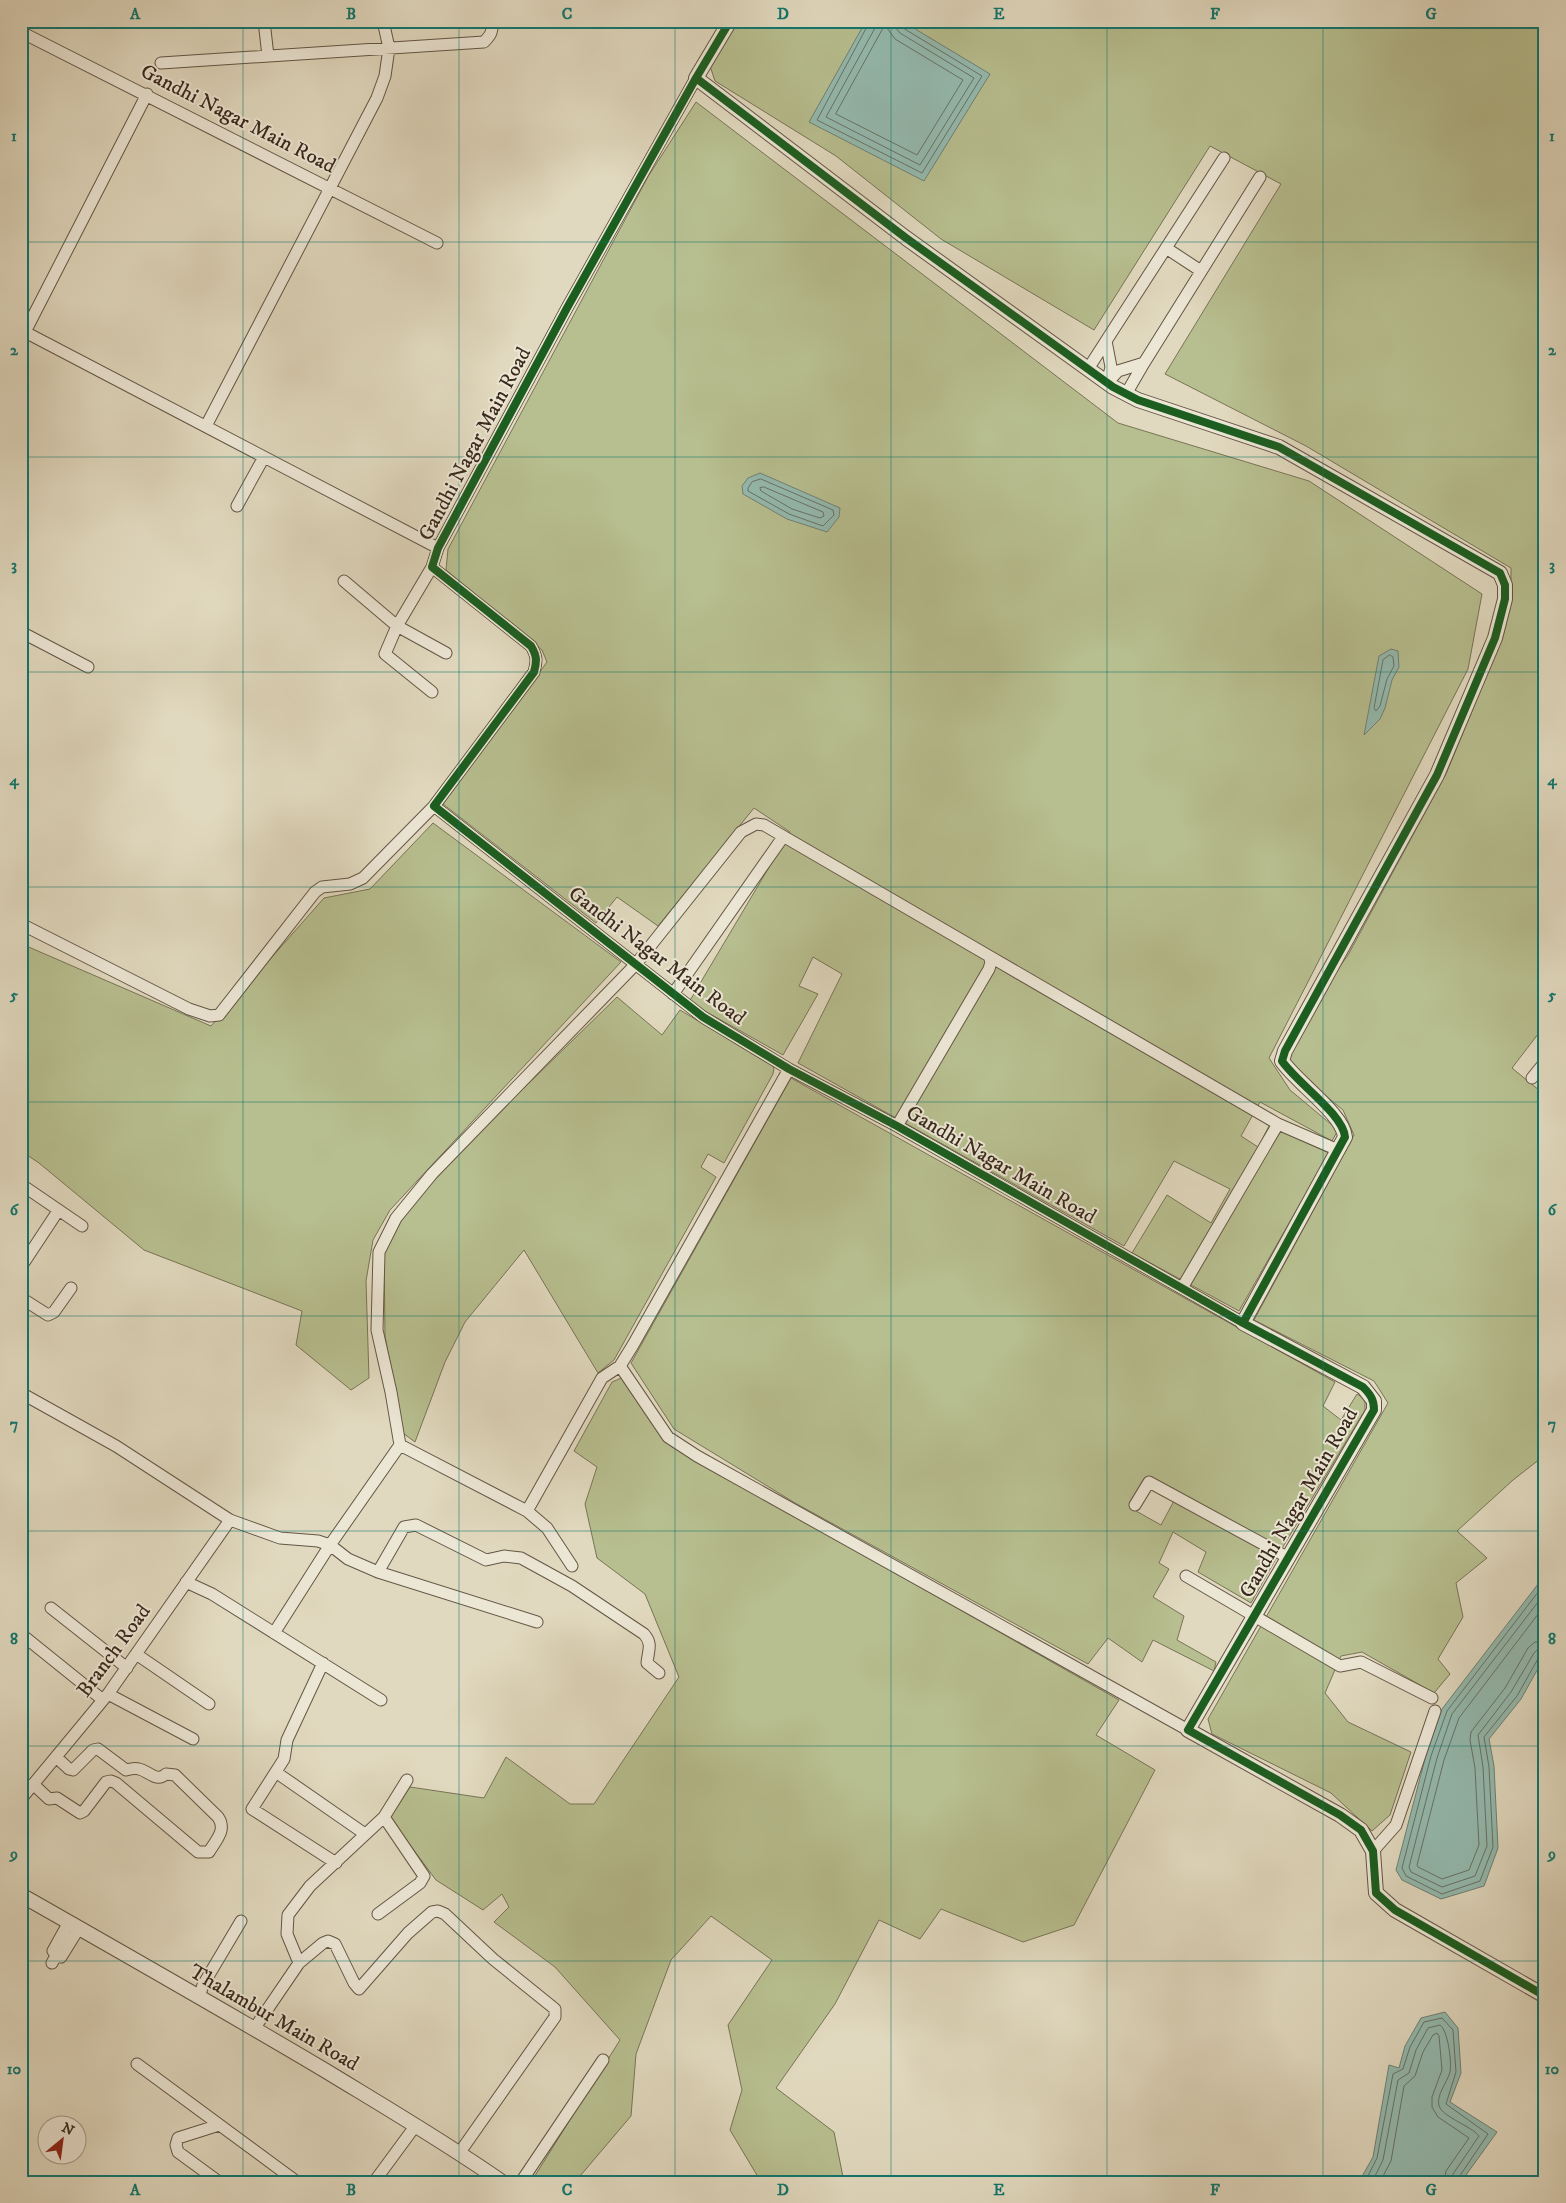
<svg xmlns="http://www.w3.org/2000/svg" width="1566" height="2203" viewBox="0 0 1566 2203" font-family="'IM FELL DW Pica',serif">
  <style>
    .green { fill: #b7be8f; stroke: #787456 }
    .water { fill: #94baaf; stroke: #708074 }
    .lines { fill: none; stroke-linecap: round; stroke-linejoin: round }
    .shore { stroke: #677266; stroke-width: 1 }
    .minor-casing { stroke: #645645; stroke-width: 13 }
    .tertiary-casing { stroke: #645645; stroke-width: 16 }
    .minor { stroke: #ece6d5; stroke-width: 11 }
    .tertiary { stroke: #ece6d5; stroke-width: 14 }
    .cycleway-casing { stroke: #ece6d5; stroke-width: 11 }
    .cycleway { stroke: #1b5e20; stroke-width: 8 }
    .grid { fill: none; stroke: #0f766e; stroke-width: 1; stroke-opacity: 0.55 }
    .labels { text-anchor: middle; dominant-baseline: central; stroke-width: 4; stroke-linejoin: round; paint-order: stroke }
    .street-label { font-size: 21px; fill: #3a2a1c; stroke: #ece6d5 }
    .neatline { fill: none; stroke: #0f766e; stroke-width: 2 }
    .grid-label { font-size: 16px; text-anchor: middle; font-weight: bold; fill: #0f766e }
  </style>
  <rect width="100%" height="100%" fill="#e1d9bf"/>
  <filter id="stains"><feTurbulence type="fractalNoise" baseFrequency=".004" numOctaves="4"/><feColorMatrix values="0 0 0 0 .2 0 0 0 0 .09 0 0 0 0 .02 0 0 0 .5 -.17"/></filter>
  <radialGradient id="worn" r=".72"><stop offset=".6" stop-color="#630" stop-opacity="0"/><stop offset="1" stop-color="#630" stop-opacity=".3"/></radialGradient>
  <path class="green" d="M737,21h808v1004l-33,43 33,27v360l-32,25 -56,51 30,27 -31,25 7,34 -25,42 12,15 -16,19 -72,-41 -21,4 -16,37 23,29 63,30 -21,63 -18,16 -41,-38 -119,-59 -4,-15 180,-316 -14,-22 -120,-61 100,-185 -11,-25 -50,-41 -5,-11 37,-71 23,-32 98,-181 57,-138 8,-32v-36l-205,-122 -141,-72 116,-190 -71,-38 -116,184 -153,-91 -105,-83 -121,-75 -5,-15z
    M696,102l422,321 191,58 173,113 -14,75 -199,389 21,32 48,40 -6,11 -72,-39 -19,34 17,11 11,-21 60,27 -90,158 -107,-58 35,-58 44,28 19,-34 -56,-28 -50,85 -326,-183 44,-89 -29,-17 -14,29 19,8 -35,61 -94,-53 101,-170 -36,-24 -96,118 -41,-29 -21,26 -153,-119 104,-142 -5,-12 -96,-80 2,-21 201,-374z
    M433,823l188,139 -231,248 -17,30 -7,41 3,97 -18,12 -55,-45 6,-34 -158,-61 -105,-87 -18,-12v-200l3,-6 187,81 113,-128 46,-9z
    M617,997l45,38 18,-25 91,55 3,3 -1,6 -49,89 -16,-9 -7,13 15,10 -102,183 -16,13 -74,-123 -59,72 -20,40 -30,80 -12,-9 -18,-97 -1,-87 17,-29 34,-45z
    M791,1078l544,304 -12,24 18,14 16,-26 8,5v11l-84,140 -126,-69 -19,30 25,14 14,-26 102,58 -26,46 -53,-31 8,-20 -33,-20 -14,31 10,6 -16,28 31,19 -7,24 39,22 -2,9 -61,-31 -11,22 -34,-24 -20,26 -293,-161 -121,-74 -43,-66z
    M624,1377l47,69 448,254 -23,35 59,35 -81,155 -51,17 -82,-33 -21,30 -41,-19 -44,84 -59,84 58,44 10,50h-83l-31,-52 12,-40 -14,-65 44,-65 -61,-44 -40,44 -35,94 -5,62 -56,66h-44l89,-142 -65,-73 -61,-45 15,-15 -7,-13 -19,16 -47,-30 -46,-62 20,-31 74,11 22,-41 64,47h24l85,-127 -34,-83 -48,-36 -12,-54 12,-37 -23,-16 38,-69z"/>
  <path class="water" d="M866,21h36l88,53 -66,107 -115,-59z
    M760,473l80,35 -1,9 -12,15 -40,-13 -44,-25 -1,-8 6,-8z
    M1391,649l7,2 1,16 -7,13 -7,28 -5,11 -16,16 15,-79z
    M1545,1575v81l-24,43 -32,40 5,27 4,82 -14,38 -43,13 -39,-19 -6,-10 30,-115 16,-46z
    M1445,2012l13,16 3,45 -11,29 47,30 -36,50h-99l-2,-2 13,-23 16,-92 10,3 6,-22 16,-28z"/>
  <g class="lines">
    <path class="shore" d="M870,21l-53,99 105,53 60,-97 -79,-48 -3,-7
      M876,21l-1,7 -49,89 94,48 54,-87 -74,-45 -5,-6 -1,-6
      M884,27l3,1 8,11 68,41 -46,75 -81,-41z
      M761,479l72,31 1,5 -11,11 -34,-12 -41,-23v-3l4,-6z
      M764,487l59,25 1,4 -4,2 -28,-9 -31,-18 -1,-3z
      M1390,655l3,2 1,9 -7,13 -7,27 -4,5 -2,-3 9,-48z
      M1545,1583l-98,128 -16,45 -29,112 4,8 36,18 38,-13 13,-34 -4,-80 -5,-30 33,-41 22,-39 6,-3
      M1545,1593l-93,121 -15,44 -28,109 2,5 31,15 33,-11 12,-30 -4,-79 -5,-32 33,-43 23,-39 4,-4 7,-1
      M1545,1605l-86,113 -15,42 -27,105 1,2 24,12 27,-9 10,-25 -4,-77 -5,-28 1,-8 34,-44 23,-40 7,-6 10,-1
      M1365,2182l12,-24 16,-84 10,-5 7,-22 14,-25 18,-4 11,12 3,42 -10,32 42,30 -29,43 -1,5
      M1372,2182l11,-22 15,-80 11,-7 7,-23 12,-22 12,-3c8,6 12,37 10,47 -3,11 -14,23 -11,34 4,11 32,20 40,30l-26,38 -2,8
      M1380,2182l11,-21 13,-75 11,-10 8,-24 10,-17 4,-2 2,3 3,34 -10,27v10l6,10 31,21 -23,33 -2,11"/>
    <g class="minor-casing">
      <path id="minor" d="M264,21l4,35
        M21,32l416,211
        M161,63l323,-21c7,-7 9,-11 8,-21
        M696,78l-129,230 -129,240 -6,19 99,79c6,10 6,15 3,26l-100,134 269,211 86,52 108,57 346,197
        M1166,248l35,23
        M21,326l4,6 413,216
        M25,332l122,-238
        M1106,341l118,-183
        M1144,363l116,-186
        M1088,369l18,-28 5,26 -4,16 11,-12 26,-8 -18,31
        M206,426l171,-328 8,-22 4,-28 -6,-27
        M237,506l27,-49
        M432,567l-35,59 -12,28 47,38
        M344,581l53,45 49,27
        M21,632l67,35
        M21,924l168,85 21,7 9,-1 96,-123 7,-5 28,-3 13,-6 71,-72
        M989,956l289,168 60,26
        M673,994l110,-157
        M1532,1078l13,-16
        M22,1185l60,41
        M21,1267l37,-56
        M1182,1288l96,-164
        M21,1298l27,17 6,-3 17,-24
        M620,1366l48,71 29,19 491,274
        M21,1393l95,53 114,74 50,18 38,3 12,4 70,-100 127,66 20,17 25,38
        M400,1445l-9,-53 -14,-62 2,-78 17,-34 36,-44 204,-210 105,-132 15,-8 8,1 225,131 2,6 -2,7 -92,157
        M1135,1505l14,-23 138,75
        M527,1511l75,-133 18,-12 13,-21 156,-276
        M378,1572l26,-45 12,-2 70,35 18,-4 17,2 51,28 72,48c9,10 4,17 3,29l12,10
        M1186,1576l154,90 21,-4 71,36
        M186,1582l26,12 169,106
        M51,1608l76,60
        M274,1633l56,-88 18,14 30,13 159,50
        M21,1634l82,66
        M136,1654l73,50
        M323,1663l-36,77 -3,19 -32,50 84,54
        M108,1694l85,45
        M277,1773l88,61
        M33,1784l16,15 8,-1 23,15 4,-2 22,-29 5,-1 5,2 82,69h11c7,-12 18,-22 9,-35l-43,-42 -9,-1c-10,9 -17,-3 -27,-5 -4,-1 -9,0 -13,1l-28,-21 -5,1 -20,20 -4,-1 -13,-12
        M21,1799l87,-105 122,-174
        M1373,1851l23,-26 39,-114
        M378,1914l42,-31 4,-7 -40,-59
        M56,1956l-3,-5 16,-29
        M52,1963l4,-7 5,1 18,-29
        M299,1963l-12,-29 1,-19 22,-29 74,-69 23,-37
        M199,1997l4,-12 38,-64
        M254,2029l45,-66 24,-20 5,-2 7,3 19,39 5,6 49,-56 24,-21 6,-1 7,3 48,45 62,50v8l-95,135
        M137,2064l160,118
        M219,2182l-41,-30 -2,-7 2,-7 41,-13
        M374,2182l42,-57
        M521,2182l82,-122"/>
    </g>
    <g class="tertiary-casing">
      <path id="tertiary" d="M730,21l-34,57 210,160 207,149 25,13 141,47 221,126 5,12v14l-10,39 -58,137 -152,276 -3,10c15,22 61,53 63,76l-102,186 120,64 11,14v9l-186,320 152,85 21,15 12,21 3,42 19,17 150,86
        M21,1895c102,58 204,116 305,176 59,36 119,71 176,111"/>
    </g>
    <use href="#minor" class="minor"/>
    <use href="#tertiary" class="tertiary"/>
    <g class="cycleway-casing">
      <path id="cycleway" d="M730,21l-34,57 210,160 207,149 25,13 141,47 221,126 5,12v14l-10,39 -58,137 -152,276 -3,10c15,22 61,53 63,76l-102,186
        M696,78l-129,230 -129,240 -6,19 99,79c6,10 6,15 3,26l-100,134 269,211 86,52 108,57 346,197 120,64c8,8 11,13 11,23l-186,320 152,85 21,15 12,21 3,42 19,17 150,86"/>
    </g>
    <use href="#cycleway" class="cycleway"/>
  </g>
  <path class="grid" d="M243,21v2161M459,21v2161M675,21v2161M891,21v2161M1107,21v2161M1323,21v2161M21,242h1524M21,457h1524M21,672h1524M21,887h1524M21,1102h1524M21,1316h1524M21,1531h1524M21,1746h1524M21,1961h1524"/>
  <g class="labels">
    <g class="street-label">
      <text transform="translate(238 119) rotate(27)">Gandhi Nagar Main Road</text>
      <text transform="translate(475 444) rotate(-62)">Gandhi Nagar Main Road</text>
      <text transform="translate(657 956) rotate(37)">Gandhi Nagar Main Road</text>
      <text transform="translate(1001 1165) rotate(30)">Gandhi Nagar Main Road</text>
      <text transform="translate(1299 1503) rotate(-60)">Gandhi Nagar Main Road</text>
      <text transform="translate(114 1651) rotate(-54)">Branch Road</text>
      <text transform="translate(274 2018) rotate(30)">Thalambur Main Road</text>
    </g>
  </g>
  <rect width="1566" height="2203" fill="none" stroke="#e1d9bf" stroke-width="55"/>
  <g transform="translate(62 2140) rotate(29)"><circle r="24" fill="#ece6d5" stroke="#a59b8b"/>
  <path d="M0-4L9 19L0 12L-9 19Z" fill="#8f2418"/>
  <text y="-8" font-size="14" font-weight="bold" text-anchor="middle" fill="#3a2a1c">N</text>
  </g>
  <rect x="28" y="28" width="1510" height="2148" class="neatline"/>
  <g class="grid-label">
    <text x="135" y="19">A</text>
    <text x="351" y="19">B</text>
    <text x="567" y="19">C</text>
    <text x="783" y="19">D</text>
    <text x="999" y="19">E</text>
    <text x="1215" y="19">F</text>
    <text x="1431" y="19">G</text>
    <text x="14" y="141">1</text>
    <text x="1552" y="141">1</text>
    <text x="14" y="355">2</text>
    <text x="1552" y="355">2</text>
    <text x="14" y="570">3</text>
    <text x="1552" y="570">3</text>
    <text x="14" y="785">4</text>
    <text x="1552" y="785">4</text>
    <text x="14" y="1000">5</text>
    <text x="1552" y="1000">5</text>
    <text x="14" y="1215">6</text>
    <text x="1552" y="1215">6</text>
    <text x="14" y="1429">7</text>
    <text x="1552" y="1429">7</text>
    <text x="14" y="1644">8</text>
    <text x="1552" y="1644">8</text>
    <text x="14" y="1859">9</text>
    <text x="1552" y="1859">9</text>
    <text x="14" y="2074">10</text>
    <text x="1552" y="2074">10</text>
    <text x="135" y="2195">A</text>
    <text x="351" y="2195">B</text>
    <text x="567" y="2195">C</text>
    <text x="783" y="2195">D</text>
    <text x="999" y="2195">E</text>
    <text x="1215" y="2195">F</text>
    <text x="1431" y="2195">G</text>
  </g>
  <rect width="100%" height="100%" filter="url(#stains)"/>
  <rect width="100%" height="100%" fill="url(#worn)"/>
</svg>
